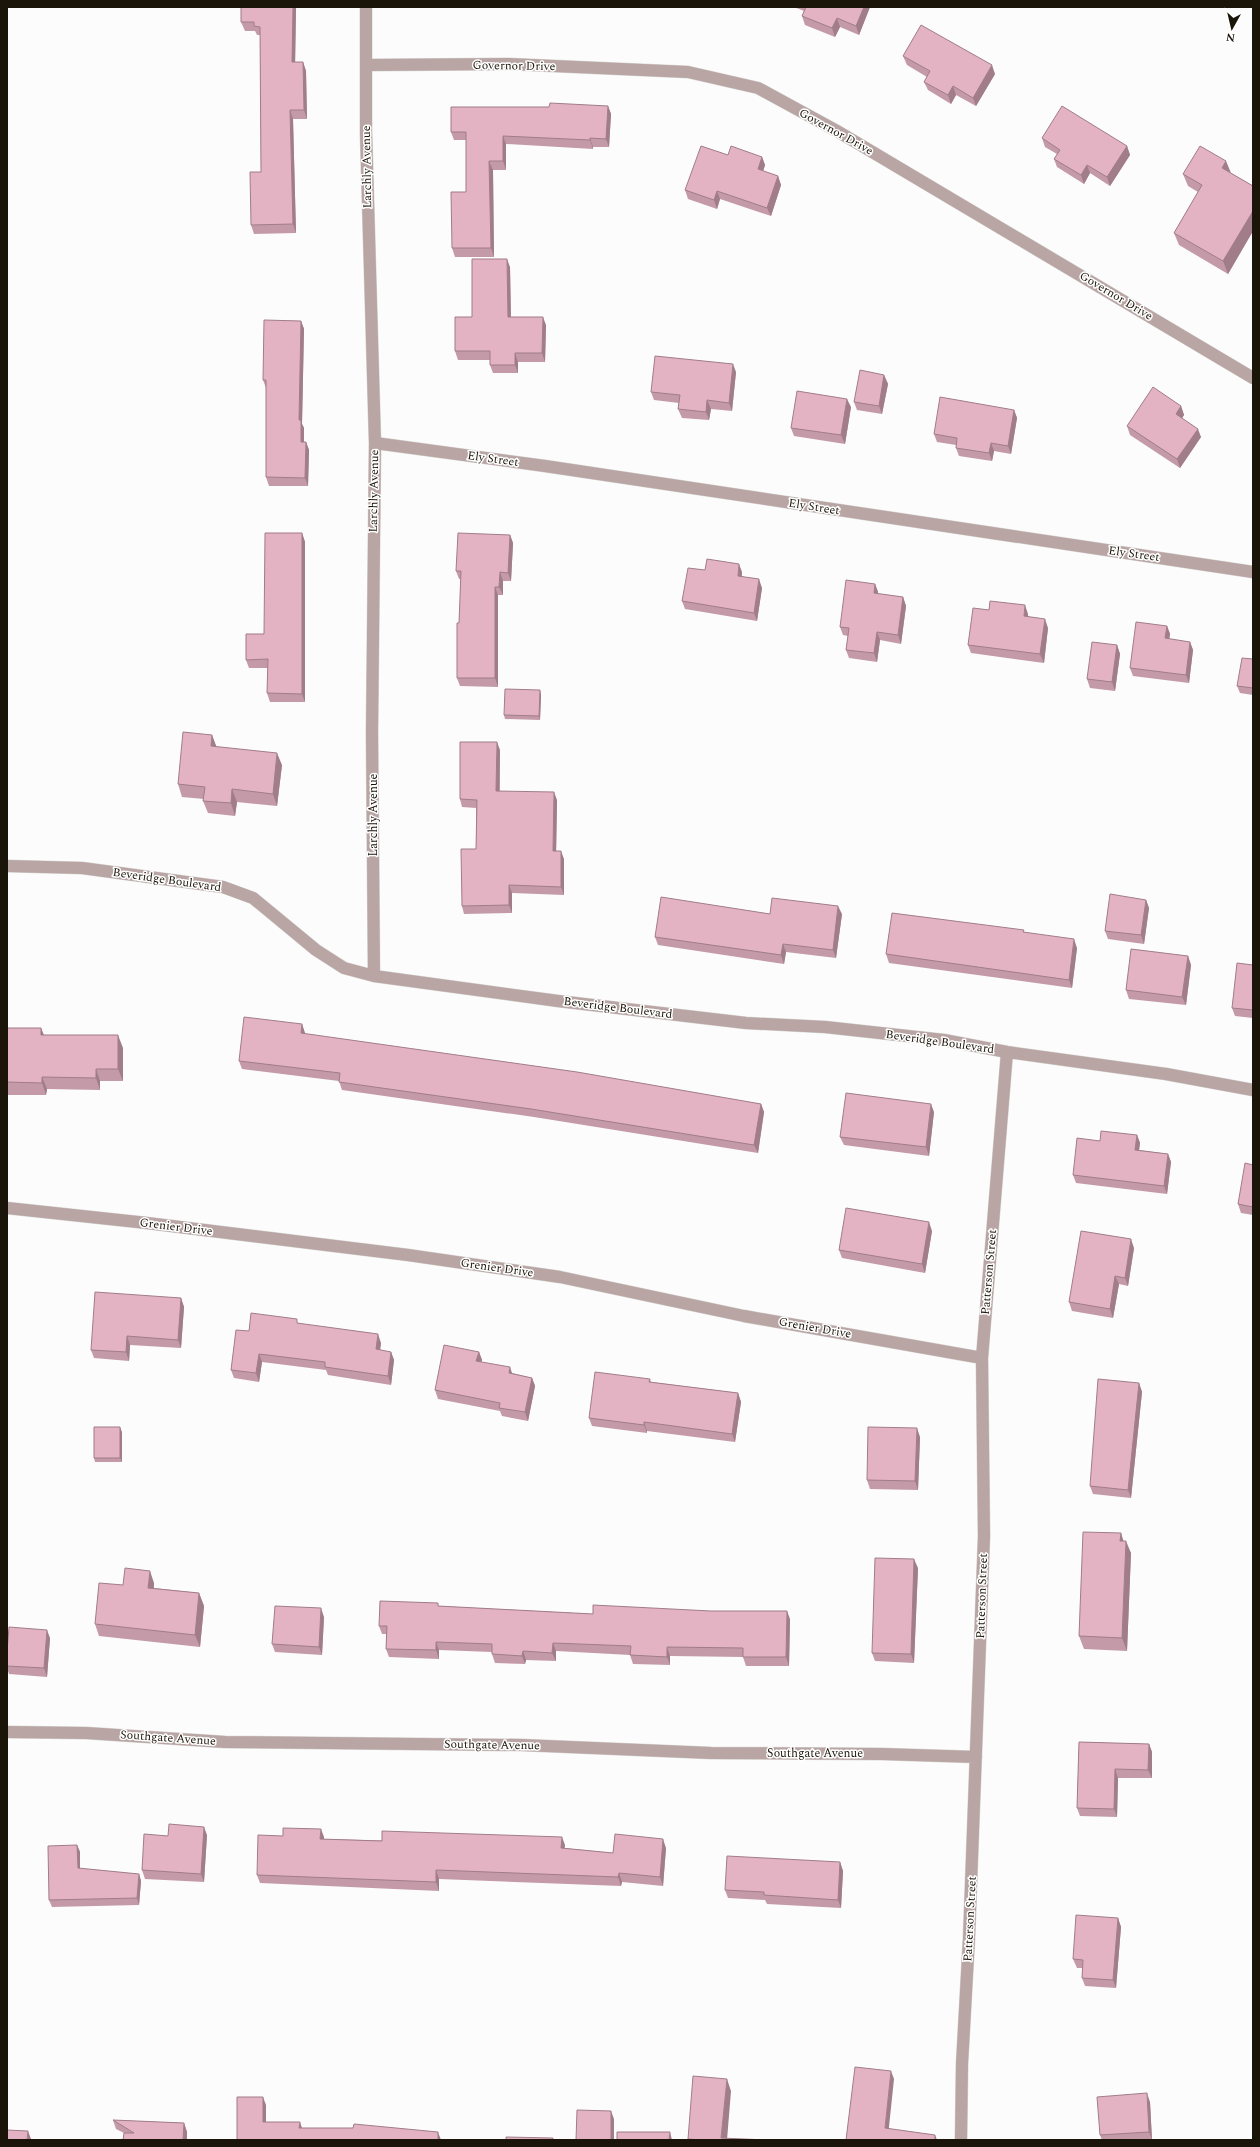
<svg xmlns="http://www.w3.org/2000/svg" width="1260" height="2147" viewBox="0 0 1260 2147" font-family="Spectral,serif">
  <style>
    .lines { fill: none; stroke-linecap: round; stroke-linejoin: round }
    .street-casing { stroke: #d8d7d5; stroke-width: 13 }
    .street { stroke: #b8a5a4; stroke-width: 12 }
    .wall { fill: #c49aa8 }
    .shaded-wall { fill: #a07d88 }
    .building { fill: #e4b3c3; stroke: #a07d88 }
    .labels { text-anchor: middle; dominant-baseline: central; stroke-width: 3; stroke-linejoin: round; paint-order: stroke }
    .street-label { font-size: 12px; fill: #1b1408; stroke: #fff }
  </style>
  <rect width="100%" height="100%" fill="#fcfcfc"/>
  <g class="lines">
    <g class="street-casing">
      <path id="street" d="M366,7v125l9,311 -3,290 2,243
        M366,65l143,-1 179,8 70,16 79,43 416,247
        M375,443l170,23 708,106
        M7,866l75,2 141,19 30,11 63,52 28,18 30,8 184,25 188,22 79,4 119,13 63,12 159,22 87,16
        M7,1208l140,15 261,32 152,22 184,39 238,42
        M7,1732l79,1 139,9 297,3 189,8 171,1 94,3
        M961,2140l1,-76 7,-126 15,-402 -2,-178 25,-306"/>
    </g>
    <use href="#street" class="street"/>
  </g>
  <path class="wall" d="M234,7h62l-1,55h8l3,9 1,48h-14l3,114 -42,1 -3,-9 10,-53 -1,-137h-3l-2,-4h-10l-4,-9v-14z
    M794,7h76l-11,28 -19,-8 -5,10 -30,-12 -3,-9 2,-5z
    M903,56l92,18 -19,32 -20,-11 -5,9 -23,-14 -4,-8 3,-5 -20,-12z
    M608,106l3,8 -2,33h-16v2l-87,-5v26h-13l1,87h-39l-3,-9 14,-56v-52h-12l-3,-8 98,-25z
    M1042,138l85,8 3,9 -20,31 -20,-13 -6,11 -27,-17 -3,-8 3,-5 -12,-7z
    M728,155l34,2 3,8 -2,6 15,5 3,9 -10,31 -51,-17 -3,10 -29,-10 -3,-9z
    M1231,173l22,13v45l-25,43 -49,-29 -5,-12 24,-41 -10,-6 -5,-12z
    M510,267l1,50 35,8 -1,37h-27v11h-25l-3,-8v-5h-32l-3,-9 17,-34z
    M301,321l3,8 -2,95 2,4v14h2l3,8 -1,36h-39l-3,-9v-89l-3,-8z
    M736,372l-4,39 -21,-2 -2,11 -27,-2 -4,-9 1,-6 -25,-3 -3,-8z
    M884,375l4,9 -6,30 -25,-4 -3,-8z
    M1181,406l3,9 -2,3 19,19 -21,31 -50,-33 -3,-9z
    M851,407l-6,37 -51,-8 -3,-8z
    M1014,410l3,8 -6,36 -17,-3 -2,10 -33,-5 -3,-8v-3l-19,-3 -3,-8z
    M302,533l3,9v160h-35l-3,-9 1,-25h-19l-3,-8 18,-26z
    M510,535l3,8 -2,38h-8v14h-5v92l-38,-1 -3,-8 4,-99h-2l-3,-8z
    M705,570l37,2v4l20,12 -5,33 -72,-12 -3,-8z
    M875,584l3,8v2l25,3 3,9 -5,38 -21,-4 -3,22 -28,-4 -3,-8 2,-14 -5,-1 -3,-8z
    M989,610l39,4v3l20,11 -4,35 -73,-10 -3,-8z
    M1167,626l3,8 -1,5 21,3 3,8 -4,33 -56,-7 -3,-8z
    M1117,645l3,9 -5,37 -25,-3 -3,-9z
    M1253,659v36l-13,-2 -3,-7z
    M540,690l1,5 -1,25 -35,-1 -1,-4z
    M212,735l4,12 66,18 -5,41 -40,-4 -2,14 -27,-3 -5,-12 1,-2 -22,-2 -4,-13z
    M500,750v41l57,9 -1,51 8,8v36l-52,-2v20l-48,1 -2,-8 14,-57v-41l-14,-1 -2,-8z
    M1146,900l3,8 -5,36 -36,-5 -3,-8z
    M770,914h72l-6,44 -50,-6 -2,12 -126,-19 -3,-8z
    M1025,932l52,16 -5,40 -183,-25 -3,-9z
    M1188,956l3,9 -5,40 -57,-6 -3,-9z
    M1253,965v53l-18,-2 -3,-8z
    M302,1024l3,10 456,70 3,8 -6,41 -224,-36 -192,-27 -3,-9 -97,-12 -3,-8z
    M7,1028h34l3,7 79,13v33h-23v9l-53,-1 -1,6h-39z
    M934,1112l-5,44 -85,-11 -4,-8z
    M1137,1135l3,8 -1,7 29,4 3,8 -4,32 -91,-11 -3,-8 27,-34z
    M1253,1165v50l-12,-2 -3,-9z
    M932,1231l-7,42 -83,-15 -3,-8z
    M1134,1248l-6,38 -9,-2 -6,34 -41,-7 -3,-9z
    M181,1298l3,9 -3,41 -51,-3 -1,16 -35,-3 -3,-8z
    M299,1323l82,20 -1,7 11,2 3,8 -3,25 -63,-10 -2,-5 -64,-8 -3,20 -25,-4 -3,-8 18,-39z
    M479,1352l3,8 -1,2 31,11 20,5 3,8 -7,35 -26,-5 -2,-5 -62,-12 -3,-9z
    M650,1379l1,3 87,11 3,9 -6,40 -88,-11v2l-55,-7 -3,-8z
    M1139,1383l3,9 -11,106 -38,-4 -3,-8z
    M122,1432v30h-27l-1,-4z
    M920,1437l-2,53 -48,-1 -3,-9z
    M1121,1533l2,8 8,12 -4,98 -43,-2 -5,-13z
    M918,1568l-4,95 -39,-2 -3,-8z
    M154,1583v5l45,5 5,13 -4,41 -101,-11 -4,-12 28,-39z
    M439,1606l154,8 197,5 -1,47h-43l-3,-9 -73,-1v9l-37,-1 -3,-9 -74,-4v10l-30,-1 -1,4 -30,-1 -3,-9v-2l-53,-2v9l-50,-2 -3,-8v-15h-4l-3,-8z
    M324,1617l-2,38 -47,-3 -3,-8z
    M50,1638l-3,39 -38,-3 -2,-6v-16z
    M1079,1742l70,2 3,8v26h-34l-1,39 -37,-1 -3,-8z
    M207,1835l-3,47 -59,-3 -3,-9 26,-34z
    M283,1836l41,1v2l241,6 -1,3 49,5 53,-5 -3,38 -41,-4 -1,4 -182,-7v12l-179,-8 -3,-8z
    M77,1845l3,7v17l59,5 2,7 -2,24 -87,2 -3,-7z
    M840,1862l3,9 -2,37 -74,-4 -2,-4 -37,-2 -3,-8z
    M1118,1918l3,9 -5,61 -31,-2 -3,-8v-10h-5l-4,-9z
    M1150,2102l2,38h-50l-2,-5z
    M113,2120l71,3 3,9v8h-64l1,-7 -8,-4z"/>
  <path class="shaded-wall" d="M293,7h3l-1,64 -3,-9z
    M864,7h6l-11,28 -3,-9z
    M837,18l3,9 -5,10 -3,-9z
    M303,62l3,9 1,48 -3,-9z
    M992,65l3,9 -19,32 -3,-8z
    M953,86l3,9 -5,9 -3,-9z
    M608,106l3,8 -2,33 -3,-8z
    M290,110l3,9 3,114 -3,-9z
    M503,136l3,8v26l-3,-9z
    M590,138l3,9v2l-3,-9z
    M1127,146l3,9 -20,31 -3,-9z
    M762,157l3,8 -4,13 -3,-9z
    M489,161l4,9 1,87 -3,-9z
    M1226,161l5,12 -9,-5z
    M1087,165l3,8 -6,11 -3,-9z
    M778,176l3,9 -10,31 -4,-8z
    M717,191l3,8 -3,10 -3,-9z
    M1253,211v20l-25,43 -5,-13z
    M507,259l3,8 1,58 -3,-8z
    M543,317l3,8 -1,37 -3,-9z
    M301,321l3,8 -2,95 2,4v23l-3,-9 -2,-22z
    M515,353l3,9v11l-3,-8z
    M733,364l3,8 -4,39 -3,-8z
    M884,375l4,9 -6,30 -3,-8z
    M847,399l4,8 -6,37 -4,-9z
    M707,400l4,9 -2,11 -3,-8z
    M1181,406l3,9 -5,8 -3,-9z
    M1014,410l3,8 -6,36 -3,-8z
    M1198,429l3,8 -21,31 -3,-9z
    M306,442l3,8 -1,36 -3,-8z
    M991,443l3,8 -2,10 -3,-8z
    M302,533l3,9v160l-3,-8z
    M510,535l3,8 -2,38 -3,-8z
    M739,564l3,8 -1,12 -3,-8z
    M500,572l3,9v14l-4,-8z
    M759,579l3,9 -5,33 -3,-8z
    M875,584l3,8 -1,10 -3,-9z
    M495,587l3,8v92l-3,-9z
    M903,597l3,9 -5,38 -3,-9z
    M1025,605l3,9 -1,11 -3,-9z
    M1045,619l3,9 -4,35 -4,-9z
    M1167,626l3,8 -2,13 -3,-9z
    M877,632l3,8 -3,22 -3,-9z
    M1190,642l3,8 -4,33 -3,-8z
    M1117,645l3,9 -5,37 -3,-9z
    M540,690l1,5 -1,25 -1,-4z
    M212,735l5,13 -6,-2z
    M497,742l3,8 -1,49 -3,-8z
    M277,753l5,12 -5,41 -4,-12z
    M232,789l5,13 -2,14 -4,-13z
    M554,792l3,8 -1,59 -3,-8z
    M561,851l3,8v36l-3,-8z
    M509,885l3,8v20l-3,-8z
    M1146,900l3,8 -5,36 -3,-9z
    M838,906l4,8 -6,44 -3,-8z
    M1074,939l3,9 -5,40 -3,-8z
    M783,944l3,8 -2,12 -3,-9z
    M1188,956l3,9 -5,40 -4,-8z
    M302,1024l3,9 -1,9 -3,-9z
    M41,1028l5,13 -5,-6z
    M118,1035l5,13v33l-5,-12z
    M96,1069l4,12v9l-4,-12z
    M42,1077l5,12 -1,6 -4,-12z
    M761,1104l3,8 -6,41 -4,-8z
    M931,1104l3,8 -5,44 -3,-9z
    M1137,1135l3,8 -2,15 -3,-8z
    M1168,1154l3,8 -4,32 -3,-8z
    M929,1222l3,9 -7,42 -3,-9z
    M1131,1239l3,9 -6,38 -3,-8z
    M1115,1276l4,8 -6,34 -3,-9z
    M181,1298l3,9 -3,41 -3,-8z
    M378,1334l3,9 -2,15 -3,-9z
    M127,1336l3,9 -1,16 -3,-9z
    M391,1352l3,8 -3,25 -3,-9z
    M479,1352l3,8 -3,9 -3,-8z
    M259,1354l3,8 -3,20 -3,-9z
    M510,1367l3,9 -4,-3z
    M532,1378l3,8 -7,35 -3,-9z
    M1139,1383l3,9 -11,106 -3,-8z
    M738,1393l3,9 -6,40 -3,-8z
    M644,1422l3,9v2l-3,-8z
    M120,1427l2,5v30l-2,-4z
    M917,1428l3,9 -2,53 -3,-9z
    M1121,1533l4,13 -5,-5z
    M1126,1541l5,12 -4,98 -5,-13z
    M914,1559l4,9 -4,95 -3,-9z
    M150,1571l4,12 -1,17 -5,-12z
    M199,1593l5,13 -4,41 -5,-12z
    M321,1608l3,9 -2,38 -3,-8z
    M787,1611l3,8 -1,47 -3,-9z
    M47,1630l3,8 -3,39 -3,-9z
    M436,1642l3,8v9l-3,-9z
    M553,1643l3,8v10l-4,-8z
    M667,1647l3,9v9l-3,-8z
    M523,1651l3,9 -1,4 -3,-8z
    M1149,1744l3,8v26l-4,-8z
    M1115,1769l3,9 -1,39 -3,-8z
    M204,1827l3,8 -3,47 -3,-8z
    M321,1829l3,8v11l-4,-9z
    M562,1837l3,8 -1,11 -3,-8z
    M663,1839l3,9 -3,38 -3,-9z
    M77,1845l3,7v23l-2,-7z
    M840,1862l3,9 -2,37 -3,-8z
    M436,1870l3,9v12l-3,-9z
    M619,1873l3,9 -1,4 -3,-9z
    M139,1874l2,7 -2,24 -2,-7z
    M1118,1918l3,9 -5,61 -3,-8z
    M891,2071l3,8 -6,57 -3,-8z
    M727,2079l4,12 -4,49 -6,-2z
    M1147,2093l3,9 2,38 -3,-8z
    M263,2097l3,8v26l-3,-9z
    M611,2111l3,8v21h-3z
    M300,2122l3,9 -4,-3z
    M184,2123l3,9v8h-4z
    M28,2131l3,8v1h-4z
    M438,2132l3,8h-3z
    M670,2132l2,8h-3z
    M935,2135l2,5h-2z"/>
  <path class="building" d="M241,7h52l-1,55h11l1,48h-14l3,114 -42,1 -1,-53h11l-1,-145 -6,-1v-4h-13z
    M806,7h58l-8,19 -19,-8 -5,10 -30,-12z
    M921,25l71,40 -19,33 -20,-12 -5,9 -24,-13 6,-11 -27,-15z
    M550,103l58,3 -2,33 -16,-1v2l-87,-4v25h-14l2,87h-39l-1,-56h15v-60h-15v-25h98z
    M1062,106l65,40 -20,31 -20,-12 -6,10 -27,-16 6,-9 -18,-12z
    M701,146l27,9 3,-9 31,11 -4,12 20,7 -11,32 -50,-17 -3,9 -29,-10z
    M1200,146l26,15 -4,7 31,18v25l-30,50 -49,-28 28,-48 -19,-11z
    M472,259h35l1,58h35l-1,36h-27v12h-25v-14h-35v-34h17z
    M264,320l37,1 -2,99h2v22h5l-1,36 -39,-1v-97h-3z
    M655,356l78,8 -4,39 -22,-3 -1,12 -28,-3 2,-14 -29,-3z
    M860,370l24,5 -5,31 -25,-4z
    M1153,387l28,19 -5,8 22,15 -21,30 -50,-33z
    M797,391l50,8 -6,36 -50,-7z
    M940,397l74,13 -6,36 -17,-3 -2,10 -33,-5 1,-10 -23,-4z
    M265,533h37v161l-35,-1 1,-34 -22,1v-26h18z
    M458,533l52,2 -2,38 -8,-1 -1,15h-4v91h-38v-55h2l2,-52h-5z
    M707,559l32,5 -1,12 21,3 -5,34 -72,-12 6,-33 17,2z
    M846,580l29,4 -1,9 29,4 -5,38 -21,-3 -3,21 -28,-3 3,-22 -9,-1z
    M990,601l35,4 -1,11 21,3 -5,35 -72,-9 5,-37 16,2z
    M1136,622l31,4 -2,12 25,4 -4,33 -56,-7z
    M1092,642l25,3 -5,37 -25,-3z
    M1242,658l11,1v29l-16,-2z
    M505,689l35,1 -1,26 -35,-1z
    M183,732l29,3 -1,11 66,7 -4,41 -41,-5 -1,14 -28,-2 2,-14 -27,-3z
    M460,742h37l-1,49 58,1 -1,59h8v36l-52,-2v20l-47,1 -1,-57h15l1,-49 -17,-1z
    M1110,894l36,6 -5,35 -36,-4z
    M661,897l109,17 2,-16 66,8 -5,44 -50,-6 -2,11 -126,-18z
    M892,913l132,17 -1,2 51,7 -5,41 -183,-26z
    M1131,949l57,7 -6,41 -56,-7z
    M1237,963l16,2v45l-21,-2z
    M244,1017l58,7 -1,9 276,39 184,32 -7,41 -223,-36 -192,-27 1,-9 -101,-12z
    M7,1028h34v7h77v34h-22v9l-54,-1v6l-35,-1z
    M846,1093l85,11 -5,43 -86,-10z
    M1101,1131l36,4 -2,15 33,4 -4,32 -91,-11 4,-37 23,3z
    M1245,1163l8,2v42l-15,-3z
    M846,1208l83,14 -7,42 -83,-14z
    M1081,1231l50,8 -6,39 -10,-2 -5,33 -41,-7z
    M95,1292l86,6 -3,42 -51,-4 -1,16 -35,-2z
    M251,1313l46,6v4l81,11 -2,15 15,3 -3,24 -63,-9v-5l-66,-8 -3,19 -25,-3 5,-40 13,1z
    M444,1345l35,7 -3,9 34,6 -1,6 23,5 -7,34 -26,-4 1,-5 -65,-13z
    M595,1372l55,7 -1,3 89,11 -6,41 -88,-12v3l-55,-7z
    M1098,1379l41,4 -11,107 -38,-4z
    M94,1427h26v31h-26z
    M868,1427l49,1 -2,53 -48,-1z
    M1083,1532l38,1 -1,8h6l-4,97 -43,-2z
    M875,1558l39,1 -3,95 -39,-1z
    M125,1568l25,3 -2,17 51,5 -4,42 -100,-11 4,-41 24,2z
    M380,1601l58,2v3l155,8v-9l118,6h76l-1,46h-43v-9l-76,-1v10l-37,-2 1,-9 -78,-3 -1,10 -29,-2 -1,5 -30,-2v-10l-56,-2v8l-50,-1 1,-23h-8z
    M275,1606l46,2 -2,39 -47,-3z
    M9,1627l38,3 -3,38 -37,-2v-14z
    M1079,1742l70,2 -1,26 -33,-1 -1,40 -37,-1z
    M169,1824l35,3 -3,47 -59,-4 2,-36 24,2z
    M283,1828l38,1 -1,10 62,2v-10l180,6 -1,11 52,5 2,-19 48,5 -3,38 -41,-4 -1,4 -182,-7v12l-179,-7 1,-40 25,1z
    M77,1845l1,23 61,6 -2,24 -88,2 -1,-54z
    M727,1856l113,6 -2,38 -74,-5v-3l-39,-2z
    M1076,1915l42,3 -5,62 -31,-2 1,-18 -10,-1z
    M855,2067l36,4 -6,57 50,7v5h-89z
    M693,2076l34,3 -6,59 46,2h-67l-12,-1z
    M1147,2093l2,39 -49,3 -3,-38z
    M237,2097h26v25h37l-1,6h54l1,-4 84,8v8h-201z
    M577,2110l34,1v29h-35z
    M113,2120l71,3 -1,17h-60l1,-7h10z
    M7,2130l21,1 -1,9h-20z
    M617,2132h53l-1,8h-52z
    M506,2137l47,1v2h-47z"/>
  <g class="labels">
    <g class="street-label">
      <text transform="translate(514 66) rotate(1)">Governor Drive</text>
      <text transform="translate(836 132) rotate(29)">Governor Drive</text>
      <text transform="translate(367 167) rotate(-91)">Larchly Avenue</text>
      <text transform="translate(1116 296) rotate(31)">Governor Drive</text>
      <text transform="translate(493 459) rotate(8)">Ely Street</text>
      <text transform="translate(374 491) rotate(-89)">Larchly Avenue</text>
      <text transform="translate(814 507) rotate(9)">Ely Street</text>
      <text transform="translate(1134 554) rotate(8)">Ely Street</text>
      <text transform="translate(373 815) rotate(-90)">Larchly Avenue</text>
      <text transform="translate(167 880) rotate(8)">Beveridge Boulevard</text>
      <text transform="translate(618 1008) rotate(7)">Beveridge Boulevard</text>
      <text transform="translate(940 1042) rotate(8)">Beveridge Boulevard</text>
      <text transform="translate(176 1227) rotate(7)">Grenier Drive</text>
      <text transform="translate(497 1268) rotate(8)">Grenier Drive</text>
      <text transform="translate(989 1272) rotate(-85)">Patterson Street</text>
      <text transform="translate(815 1328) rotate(10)">Grenier Drive</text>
      <text transform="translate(982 1596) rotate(-88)">Patterson Street</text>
      <text transform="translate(168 1738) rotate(4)">Southgate Avenue</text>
      <text transform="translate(492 1745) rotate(1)">Southgate Avenue</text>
      <text x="815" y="1753">Southgate Avenue</text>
      <text transform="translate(970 1919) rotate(-87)">Patterson Street</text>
    </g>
  </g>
  <rect width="1260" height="2147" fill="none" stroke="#1b1408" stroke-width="16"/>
  <g transform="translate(1232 28) rotate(188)" stroke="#ffffff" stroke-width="3" paint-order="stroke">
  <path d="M0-3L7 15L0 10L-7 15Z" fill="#1b1408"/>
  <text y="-6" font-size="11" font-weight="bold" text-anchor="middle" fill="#1b1408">N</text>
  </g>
</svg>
